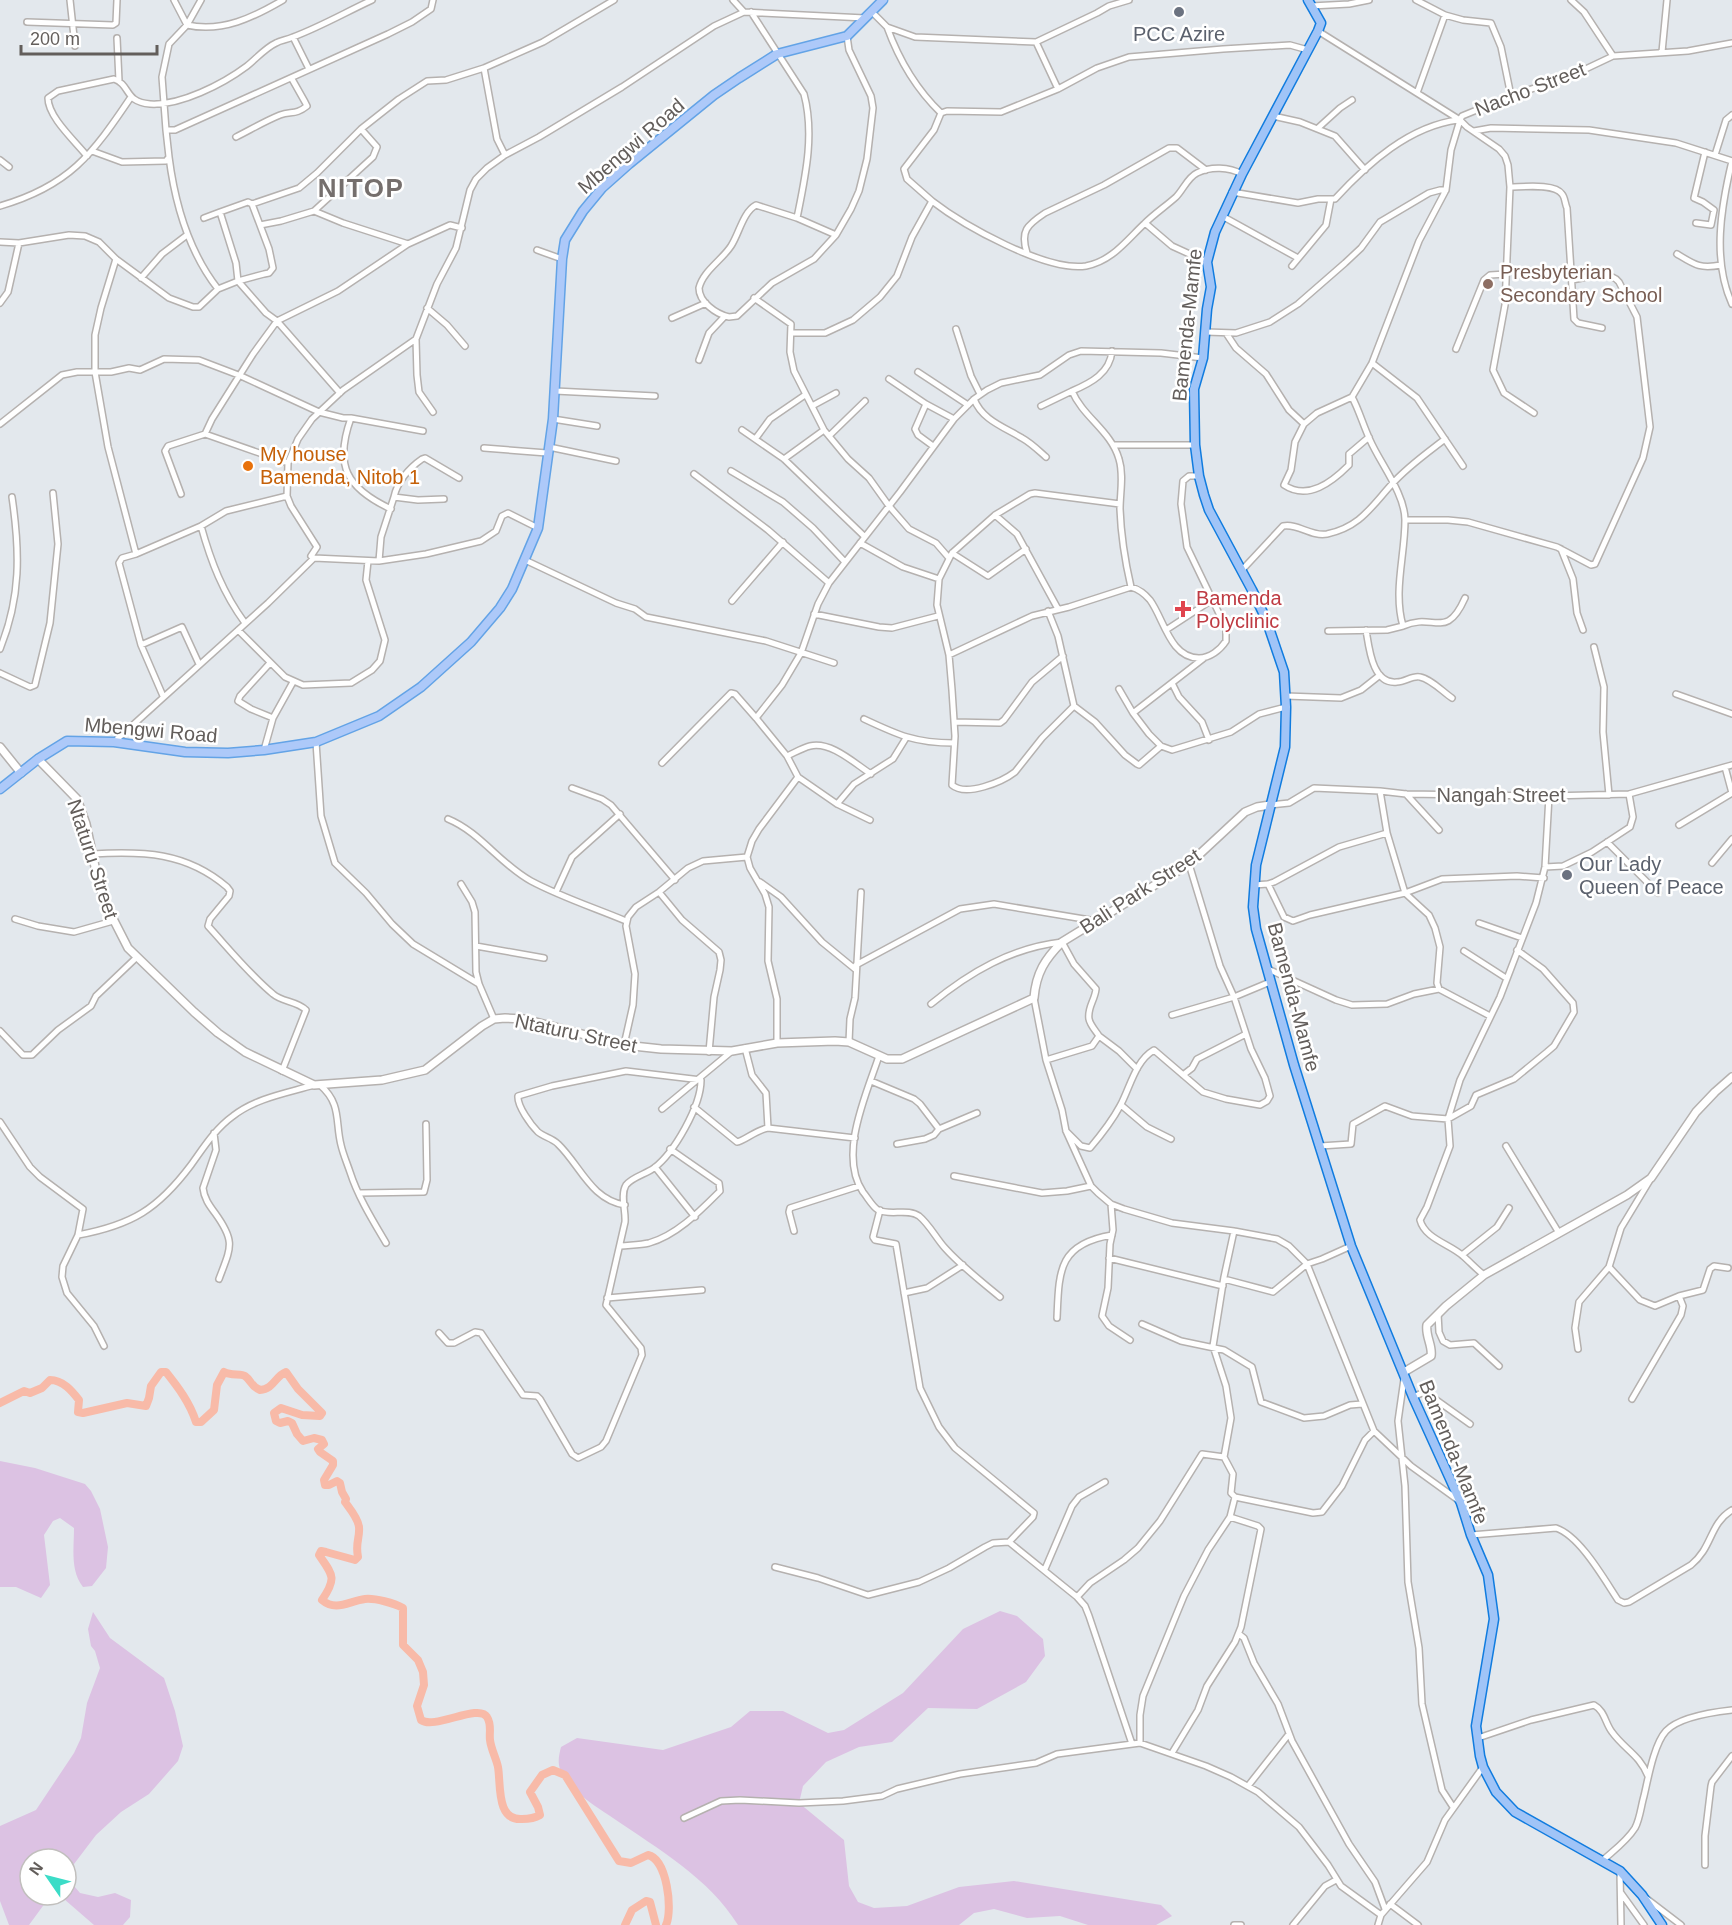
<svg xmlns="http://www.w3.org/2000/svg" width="1732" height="1925" viewBox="0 0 1732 1925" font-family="Helvetica,sans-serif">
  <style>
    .green { fill: #dcc2e3; fill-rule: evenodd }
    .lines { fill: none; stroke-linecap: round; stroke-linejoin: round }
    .river { stroke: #f8baa8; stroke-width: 8 }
    .minor-casing { stroke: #b5b1af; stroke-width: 8 }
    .tertiary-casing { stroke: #b5b1af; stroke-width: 10 }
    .primary-casing { stroke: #63a3e6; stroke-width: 11 }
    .trunk-casing { stroke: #117cdf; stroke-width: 11 }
    .minor { stroke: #fff; stroke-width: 5 }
    .tertiary { stroke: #fff; stroke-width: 7 }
    .primary { stroke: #adc9f9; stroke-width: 8 }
    .trunk { stroke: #a0c4f7; stroke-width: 8 }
    .worship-dot { fill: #6b7280; stroke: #fff; stroke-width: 2 }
    .education-dot { fill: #8d6e63; stroke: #fff; stroke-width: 2 }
    .food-dot { fill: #e8710a; stroke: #fff; stroke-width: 2 }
    .health-dot { fill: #e0444e; stroke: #fff; stroke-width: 2 }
    .labels { text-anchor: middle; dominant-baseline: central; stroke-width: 5; stroke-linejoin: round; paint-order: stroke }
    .worship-label { font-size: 20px; fill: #5b616d; stroke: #fff }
    .street-label { font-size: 20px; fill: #635e5b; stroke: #fff }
    .education-label { font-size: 20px; fill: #785e54; stroke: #fff; text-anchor: start }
    .food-label { font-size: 20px; fill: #c56008; stroke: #fff; text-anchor: start }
    .health-label { font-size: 20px; fill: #be3a42; stroke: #fff; text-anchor: start }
    .district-label { font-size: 26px; font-weight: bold; letter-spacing: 1.5px; fill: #756f6d; stroke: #fff }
  </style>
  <rect width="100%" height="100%" fill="#e3e8ed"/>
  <path class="green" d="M0,1461l35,7 50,16 6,7 9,18 8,38 -2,21 -14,18 -9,1c-13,-16 -9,-39 -9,-59l-14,-10 -7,3 -9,14 6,50 -9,13 -25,-11h-16z
    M1000,1611l17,5 26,23 2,17 -19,26 -49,27 -49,-1 -36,34 -33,5 -33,15 -23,24 -4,17 45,37 5,46 9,16 16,6 33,-2 52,-19 55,-6 147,24 11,11 -16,9h-68l-28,-9 -33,2 -33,-9 -20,4 -15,12h-221c-29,-47 -80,-76 -125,-107 -15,-10 -39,-25 -49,-41 -7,-11 -6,-18 -3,-30l16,-9 86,12 68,-23 19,-16h33l45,22 16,-3 59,-37 60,-64z
    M93,1612l17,26 54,40 11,33 8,35 -5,15 -29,33 -28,18 -25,23 -22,29 -5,16 11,13 18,4 17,-4 16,7 -1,17 -7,8h-29l-30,-26h-16l-19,26h-20l-9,-24v-75l36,-16 38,-57 7,-15 6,-35 13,-35 -5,-17 -4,-5 -3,-17zM30,1859h36v36h-36z"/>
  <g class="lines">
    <path class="river" d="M0,1403l24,-12 6,2 12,-5 8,-8c13,0 22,11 29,20l-1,12 5,1 44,-10 19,3 3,-8 2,-12 10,-14h5c12,15 24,31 30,50h5l13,-12 3,-25 7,-13c7,4 17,1 21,4 7,5 5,10 15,14 14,-1 15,-14 26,-18l12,17 24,24 -2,3 -18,-1 -21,-7 -7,5 2,8 4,2 8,-2 4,2 5,11 6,7 11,-3 8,2 2,4 -6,5 2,3 13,9v4l-9,15 1,5h4l8,-4 3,2 2,9 4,7 -1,3c5,7 13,16 14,25 1,12 -4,15 -1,30l-3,3 -29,-8 -5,-1 -2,4c14,20 18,23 3,45 14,12 27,1 43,-1 10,-1 29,4 38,9v37l15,15 5,12 1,13 -7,21 4,14c13,10 58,-17 66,-3 5,8 2,15 3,23 1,9 6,18 8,27 3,17 -2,54 24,52 6,0 13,-1 18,-4l-2,-8 -8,-15 12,-17 11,-5 12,5 54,86 12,2 17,-8c19,4 25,55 18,70
      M625,1925l7,-15 14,-9 4,1 6,23"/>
    <g class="minor-casing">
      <path id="minor" d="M70,0l5,46
        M174,0l13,25c35,8 67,-8 96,-25
        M201,0l-14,25 -18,19 -7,33 4,53h9l213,-96 24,-12 19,-13 2,-9
        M733,0l11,12
        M1416,0l29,15 18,5 28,3 10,24 10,49
        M1571,0l13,12 29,44
        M1311,6l38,-2 20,-4
        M751,12l53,82c11,41 1,84 -7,124
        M872,12l15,15 28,10 121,5 61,-29 12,-7 20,-6
        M27,22l86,3 3,-2 1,-23
        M887,27c12,33 29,62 54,86l6,-2 54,1 57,-23
        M1318,31l142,89 2,-4 49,-20 64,-22 38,-18 75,-5 44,-8
        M293,37l16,32
        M117,38l2,43
        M1036,42l22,47 39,-21 32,-11 94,-8 67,-4 18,5
        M1662,52l5,-52
        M484,68l13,71 8,16
        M1417,93l28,-78
        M1273,116l27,6 35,14 30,34
        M1460,120l-9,30 -5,40 -27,51 -47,122 -20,34c7,13 11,28 18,43 10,23 35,54 35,80 0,36 -12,71 -2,106 31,-14 43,15 62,-28
        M1460,120l7,7 32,22 6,7 3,9 2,22 -5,118 -12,65 11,23 30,20
        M1318,128l22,-20 12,-8
        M1474,131l17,-3 98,2 87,13 56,18
        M236,137c14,-7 29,-16 44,-22 11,-4 16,0 27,-9l-2,-4 -13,-23
        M92,151l30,11 44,-1 3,-4 -3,-27
        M1715,155l11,-35 6,-5
        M87,156c-12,-15 -39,-39 -39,-58l10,-7 56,-12c17,6 10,23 36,25 30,2 73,-20 97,-38 9,-7 18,-18 29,-23 5,-3 11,-3 17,-6 27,-10 53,-25 79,-37
        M169,157c6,47 20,95 49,132l20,-8 28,32 11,8 61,-30 70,-47 42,-19 12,3
        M0,160l9,7
        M1732,161c-11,46 -20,99 0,143
        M1510,187c12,0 45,-4 52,7 3,3 3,10 5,14l7,111 4,4 24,5
        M1232,192l66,11 20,-4h17c33,-36 75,-73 123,-79
        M932,201c31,24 114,71 154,65 26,-5 40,-25 58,-42 10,-10 22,-18 32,-27 7,-7 12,-20 21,-24 14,-7 32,-6 45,1
        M252,204l47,-16 18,-15 44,-44 38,-30 28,-18 19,-1 38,-12 59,-26 71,-42
        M756,205l41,13 39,17 -22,24 -42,24 -35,33 -8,1c-13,-3 -30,-15 -30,-29 4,-17 23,-28 32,-42 8,-12 12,-34 25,-41z
        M0,206c69,-20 92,-51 131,-109
        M314,211l29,12 65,21
        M1222,216l76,42
        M204,218l16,-6 16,51 2,18 26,-7 5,-1 4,-5 -4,-19 -17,-45 -4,-2 -28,10
        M1145,223l27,23 35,16
        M1696,223l15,2 3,-15 -11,-8 -9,-4 11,-46
        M260,225l21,-4 33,-10 59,-54 4,-10 -16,-18
        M836,235l15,-26 8,-18 8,-32 6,-51 -2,-12 -22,-46 -2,-14
        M0,242l19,1 50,-8 16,1 14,6 17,17 53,39 24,9h6l19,-18
        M537,250l25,9
        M1027,253c-7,-22 0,-28 18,-40l59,-28 65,-37h8l29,22
        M1677,254c18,11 23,15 44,11
        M116,259l-15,49 -6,27v37l13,75 28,107 -14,4 -3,5 22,82 22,51
        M1292,266l34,-41 5,-26h2
        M141,278l21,-24 25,-19
        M754,298l37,26 -1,28 4,19 30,59 24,29 21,19 20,28 20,23 27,14 13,15
        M0,303l8,-11 11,-49
        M427,308l20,17 18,21
        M672,318l34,-15
        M956,329l15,47 9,18
        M1206,332l30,1 34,-11 28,-18 47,-41 16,-15 19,-26 49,-29 11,-3h6
        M791,333h34l28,-13 27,-23 17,-21 15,-39 20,-36 -25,-22 -3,-10 30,-39 7,-17
        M1226,333l10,15 30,26 23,36 15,14
        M416,339l1,36 2,17 14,20
        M1456,349l28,-69 6,-5 16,-1
        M1112,351c-2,22 -21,32 -40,40 11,26 39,40 47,68 5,16 1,34 1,50 1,27 5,52 11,78
        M699,360l10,-27 16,-17
        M1372,363l45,35 46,68
        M918,372l50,33
        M889,379l37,25 28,15
        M555,391l100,5
        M1352,397l-35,16 -13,11 -9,18 -4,28 -7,15c24,16 48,-3 65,-20v-11l20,-17
        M974,399c8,21 30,28 48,39 9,5 16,12 24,19
        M926,404l-11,25 3,6 15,11
        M812,406l24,-13
        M1041,406l31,-15
        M351,418l72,13
        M553,419l44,7
        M0,424l62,-49 15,-3h34l18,-4 11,2 24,-11 35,1 42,16 78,36 24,6h8c-17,47 -5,70 40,91
        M742,430l42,29 80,77
        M829,436l36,-35
        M756,438l14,-19 35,-24
        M1114,445h81
        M549,447l67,14
        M484,448l63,5
        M784,459l40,-29
        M288,463l-83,-29 7,-15 41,-65 24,-33 63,72
        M731,471l52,31 30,26 31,33
        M694,474l74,56 61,53
        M181,494l-16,-43 3,-5 37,-12
        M394,497c3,-15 15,-29 28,-38l3,-1 34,20
        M995,515l22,19 41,75
        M1405,520h43l20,2 89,25 34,18 4,-1 48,-106 7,-31 -13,-110 -18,-35c-11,-13 -33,-4 -47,-2
        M201,526c10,36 22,67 44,97
        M860,543l43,24 36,12
        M1026,549l-38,27 -36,-23 -13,26 -2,26 12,50 3,35 3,46 -3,49c14,12 50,-3 63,-13l27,-34 32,-32
        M1561,549l12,30 4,34 6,17
        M952,553l43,-38 35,-21 5,-1 85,11
        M136,554l65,-28 25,-15 61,-15
        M314,558l65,3 47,-7 55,-13 15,-10 6,-15 6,-3 30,15
        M525,560l91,43 19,6 11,8 120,24 68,22
        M379,561l2,-24 13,-40 24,3 26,-1
        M1242,570l41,-44c15,-3 28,11 44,8 33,-7 44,-27 65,-50 15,-17 35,-31 53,-45
        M732,601l51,-59
        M1048,611l10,25 16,70 21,16 30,33 12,9 2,1 22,-19
        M814,614l65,13 13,1 46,-12
        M238,630l47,47 18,8 48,-2 21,-13 8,-9 5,-21 -19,-60 2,-19
        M1166,630l46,-30
        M1366,630c3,17 6,55 31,52 8,0 16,-7 23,-5 11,2 23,15 32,21
        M1328,631l59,-1 16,-4
        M141,645l41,-18 17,37
        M1594,647l10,40 -1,45 6,63
        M0,649c21,-52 20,-97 12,-152
        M949,655l83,-39 37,-9 62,-20c7,2 14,7 19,13 14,19 20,58 49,58 11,0 21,-8 27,-17v-13l-39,-81 -6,-43 2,-23 6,-5h10
        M270,663l-30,33 -2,5 13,8 22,9
        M0,673l30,14 5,-2 15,-62 8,-79 -5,-51
        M1172,683l7,14 23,25 7,18
        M1119,689l14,24 16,21 12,12 11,4 59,-18 28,-18 27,-7
        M1676,694l56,20
        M1286,696l55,2 20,-8 19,-15
        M1133,713l71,-55
        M864,719c34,16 51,24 90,24
        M954,722l46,1 4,-3 28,-38 31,-26
        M114,742l154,-139 46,-45 -3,-2 6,-9 -26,-41 -4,-10 1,-33 10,-24 14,-20 31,-29 73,-51 21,-55 19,-36 14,-58 6,-11 11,-11 18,-13 34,-18 83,-50 92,-61 30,-14 121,6
        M316,742l5,74 14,47 31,30 26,31 21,20 66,40
        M264,750l9,-32 20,-36
        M787,756c7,-3 15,-8 23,-10 21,-5 44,17 61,28
        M662,763l69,-70 4,1 21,24
        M1725,767l7,26
        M798,777l39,27 33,16
        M572,788l30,11 9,6 64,75
        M1380,791l7,42 18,60 24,22 6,13 5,19 -3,36 2,6
        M1406,794l33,36
        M837,804l17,-20 39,-25 13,-21
        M1270,805l19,-2 25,-15 66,3 26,3 143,2 80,-2 103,-29
        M448,819c32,13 53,46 83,62 30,16 64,27 95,40
        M1679,825l53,-32
        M1607,842l51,51
        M92,854c51,-3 94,-2 135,33l3,4 -1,5 -19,23 -2,7c21,23 41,48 65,68 9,8 24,7 33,16l-24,61
        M1712,863l20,-24
        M1545,867l18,-1 29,-14 38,-25 3,-10 -4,-23
        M760,882l21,15 41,45 33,27
        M461,884l11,18 3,10 1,60 3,12 15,35
        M1268,884l16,33 9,4 17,-6 95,-22 37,-14 75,-3 27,2
        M1254,885l14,-1 6,-2 65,-35 48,-14
        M556,892l16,-35 48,-43
        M659,892l23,28 37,32 2,8 -1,10 -6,27 -5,55
        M15,919l23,7 36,6 39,-11
        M1479,923l43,15
        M476,946l68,12
        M1464,951l42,27
        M856,965l104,-56 34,-5 102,17
        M1268,969l68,31 16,5 35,-1 27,-10 25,-5 51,27
        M1034,998l12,62 16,50 4,21 25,55 7,7 13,11 13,5 48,14 62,8 43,8 12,7 18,18 15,-5 29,-13
        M931,1004c39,-32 80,-56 131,-62l12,22 22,25c-1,11 -9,19 -7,30 1,6 7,12 10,17l-7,10 -46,14
        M1172,1015l62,-18 36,-15
        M0,1031l23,24h9l26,-25 33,-24 5,-10 41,-39
        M1099,1036l20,15 18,18
        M849,1042l1,-23 5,-21 6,-106
        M777,1043v-44l-9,-38 1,-54 -4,-13 -15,-26 -3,-11 5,-16 7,-12 39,-52 -11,-21 -31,-38 26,-33 19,-32 17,-49 11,-21 71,-91 54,-73 20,-20 13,-9 14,-7 39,-8 29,-20 12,-4 80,2 42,5
        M624,1045l9,-40 2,-31 -9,-48 2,-9 8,-10 23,-15 29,-24 15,-7 44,-4
        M745,1048l7,27 14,18 2,35
        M879,1056c-13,39 -41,99 -16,136 5,6 9,14 15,18 12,6 30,-2 41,6 10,8 17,22 26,32 16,18 36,33 55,49
        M1183,1075l9,-7 5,-9 49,-25
        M871,1081l43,18 6,5 19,25
        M320,1085c22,19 15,37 21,60 2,9 6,18 9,27 8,25 23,49 36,71
        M1121,1105l26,22 24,12
        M694,1107l43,35c7,-1 19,-12 31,-14l87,10
        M662,1109l70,-58
        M0,1122l30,45 10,10 43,32 -5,26 -15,31 -1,11 5,16 27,33 10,20
        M1066,1131l15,15 9,2c11,-13 22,-27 30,-42 10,-18 15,-45 34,-56l49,42 23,7 34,6 7,-4 3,-5 -5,-18 -14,-29 -17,-52 -14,-31 -31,-102
        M214,1133l2,17 -13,38c1,10 6,17 12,25 21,29 16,34 4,66
        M897,1144l28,-5 9,-4 5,-6 38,-16
        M1320,1146l31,-2 2,-20 32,-18 27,10 36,3 23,-13 5,-11 38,-16 33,-27 7,-6 20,-34 -1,-9 -30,-34 -26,-19
        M1506,1146l53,87
        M655,1167l40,50
        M954,1176l88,17 25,-2 24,-5
        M359,1193l65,-1 3,-12 -1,-56
        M1111,1204l2,26 -3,14 -2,44 -6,28 7,10 21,14
        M880,1210l-7,27 2,3 21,4 24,144 19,39 16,21 79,65 -1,4 -24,25
        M794,1231l-5,-19 1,-4 69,-22
        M1234,1231l-10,46 -11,69 13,40 5,32 -7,39 9,17 -2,19 4,4 78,16 9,-1 20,-26 23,-46 9,-9
        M78,1235c54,-10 80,-26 113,-70 13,-18 24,-36 42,-49 23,-18 54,-23 81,-31
        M621,1246c9,-1 19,-1 28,-3 28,-8 51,-32 71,-52l-1,-8 -3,-2 -46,-32
        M1462,1255l35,-28 12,-19
        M1109,1258l114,28
        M1609,1267l31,33 15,6 24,-10 24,-6 7,-21 4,-3 14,2
        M1484,1275c-8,-6 -14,-13 -21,-19 -13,-12 -38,-17 -43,-36l7,-13 23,-61 -2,-27 12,-39 40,-83 36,-94 9,-36 4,-71
        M1224,1279l49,13 34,-28 67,167 37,35 47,34
        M904,1293l23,-5 36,-23
        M607,1298l95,-8
        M1438,1314l1,18 4,9 7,4 24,-2 25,23
        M1057,1318c2,-47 1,-74 55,-83
        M1142,1324l39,17 43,9 28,17 9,35 43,16 20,-2 26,-11 12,-1
        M439,1333l9,10h6l21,-11 6,1 42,62 14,1 3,3 32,55 6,4 23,-11 5,-6 36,-86 -1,-7 -35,-43 19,-83c1,-11 -5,-27 1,-37 6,-8 20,-11 28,-17 20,-15 47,-62 47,-88l-75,-9 -74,15 -34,10c-1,10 13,29 20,36 6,5 14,6 20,12 22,21 33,56 67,61
        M1578,1349l-3,-21 4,-26 30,-35 12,-39 29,-48
        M1404,1379l-6,42 7,65 3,96 11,66 3,56 20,86 11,17
        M1413,1397l9,-4 6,1 42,30
        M1632,1399l49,-84 2,-9 -4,-10
        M1471,1535l85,-7c24,8 48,51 62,72l6,3 5,-1 62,-37c22,-18 18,-41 41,-55
        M775,1567l43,11 50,17 51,-13 30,-14 36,-21 8,-4 16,-1 68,55 13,-14 34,-23 14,-12 22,-27 42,-67 22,3
        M1045,1569l27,-63 7,-9 26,-15
        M1077,1597l8,9 4,10 43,128
        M1239,1634l5,4 10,25 24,41 14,37 57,103 26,38 10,27
        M1478,1738l53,-18 63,-15c11,6 11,18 18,27 13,18 27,22 36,44
        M1140,1743v-28l3,-19 41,-100 24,-46 22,-33 5,-20
        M1172,1753l26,-43 9,-24 28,-44 6,-15 20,-98 -3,-3 -28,-9
        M1248,1786l41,-52
        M684,1818l37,-17 19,-1 59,3 44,-2 39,-5 15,-7 63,-15 76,-11 21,-9 83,-11 66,23 25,11 27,15 41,35 29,38 13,21 40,29
        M1602,1861c11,-10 25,-20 33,-33 5,-9 6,-22 9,-32 4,-17 10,-52 22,-65 13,-14 48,-19 66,-21
        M1705,1865v-29l6,-50 1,-4 20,-26
        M1620,1873l1,52
        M1621,1893l23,32
        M1647,1899l34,26
        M1390,1904l28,21
        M1234,1925h7
        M1293,1925l32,-39 11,-6
        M1378,1925l3,-10 46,-53 18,-42 38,-53"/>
    </g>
    <g class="tertiary-casing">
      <path id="tertiary" d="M0,747l21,26
        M38,759l39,40 9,25 12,57 7,22 23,45 66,64 24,21 27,19 69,33 68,-5 43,-10 57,-44 12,-7 11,-1 19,1 100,26 37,4 71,2 45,-8 58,-2 14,1 38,17h15l132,-61c2,-25 11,-39 28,-56l127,-78 56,-52 12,-5 13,-2
        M1404,1372l27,-16c2,-10 -6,-20 -4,-31l19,-19 38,-31 143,-80 24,-17 45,-66 19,-20 17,-15"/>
    </g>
    <g class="primary-casing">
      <path id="primary" d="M0,789l38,-30 29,-18 47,1 71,10 43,1 36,-3 52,-8 63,-26 42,-29 50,-45 29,-34 12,-19 26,-61 15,-109 9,-160 3,-19 18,-29 19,-23 27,-24 85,-69 25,-17 38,-24 70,-18 36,-36"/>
    </g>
    <g class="trunk-casing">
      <path id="trunk" d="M1308,0l13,23 -3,8 -76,143 -27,58 -8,30 4,25 -4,22 -4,49 -9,31 1,56 4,31 5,19 5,15 43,80 14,29 18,53 2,35 -1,40 -29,118 -3,42 3,22 38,136 57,181 62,151 48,106 10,32 17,40 6,44 -18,107 4,30 3,11 13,25 19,20 105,59 22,24 20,30"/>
    </g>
    <use href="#minor" class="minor"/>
    <use href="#tertiary" class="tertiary"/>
    <use href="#primary" class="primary"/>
    <use href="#trunk" class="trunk"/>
  </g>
  <g class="worship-dot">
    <circle cx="1179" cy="12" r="6"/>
    <circle cx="1567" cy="875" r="6"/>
  </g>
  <circle class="education-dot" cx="1488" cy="284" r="6"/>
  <circle class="food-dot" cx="248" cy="466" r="6"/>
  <path class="health-dot" d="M1180 600h6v6h6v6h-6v6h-6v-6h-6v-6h6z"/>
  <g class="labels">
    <g class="worship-label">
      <text x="1179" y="34">PCC Azire</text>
      <text x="1579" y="864" text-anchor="start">Our Lady<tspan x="1579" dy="23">Queen of Peace</tspan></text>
    </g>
    <g class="street-label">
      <text transform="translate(1530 89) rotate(-21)">Nacho Street</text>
      <text transform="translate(631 146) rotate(-41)">Mbengwi Road</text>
      <text transform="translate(1187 325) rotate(-84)">Bamenda-Mamfe</text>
      <text transform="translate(151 730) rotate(5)">Mbengwi Road</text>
      <text x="1501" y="795">Nangah Street</text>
      <text transform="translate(93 859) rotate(72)">Ntaturu Street</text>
      <text transform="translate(1140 891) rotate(-33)">Bali Park Street</text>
      <text transform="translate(1294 997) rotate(75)">Bamenda-Mamfe</text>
      <text transform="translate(576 1033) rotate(12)">Ntaturu Street</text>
      <text transform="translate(1454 1452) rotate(68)">Bamenda-Mamfe</text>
    </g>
    <g class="education-label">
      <text x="1500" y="272">Presbyterian<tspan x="1500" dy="23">Secondary School</tspan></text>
    </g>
    <g class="food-label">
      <text x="260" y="454">My house<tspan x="260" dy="23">Bamenda, Nitob 1</tspan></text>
    </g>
    <g class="health-label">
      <text x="1196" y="598">Bamenda<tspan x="1196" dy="23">Polyclinic</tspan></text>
    </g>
    <g class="district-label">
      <text x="361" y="188">NITOP</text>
    </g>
  </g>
  <g transform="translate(48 1877) rotate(305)"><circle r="28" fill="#ffffff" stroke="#c1bfbd" stroke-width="1.5"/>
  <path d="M0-4.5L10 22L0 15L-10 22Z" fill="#3bdcc7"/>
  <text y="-9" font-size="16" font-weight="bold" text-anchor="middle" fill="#635e5b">N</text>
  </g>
  <path d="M21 45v9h136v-9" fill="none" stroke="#635e5b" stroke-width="3"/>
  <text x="30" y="45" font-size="18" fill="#635e5b" stroke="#ffffff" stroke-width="4.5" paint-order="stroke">200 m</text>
</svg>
